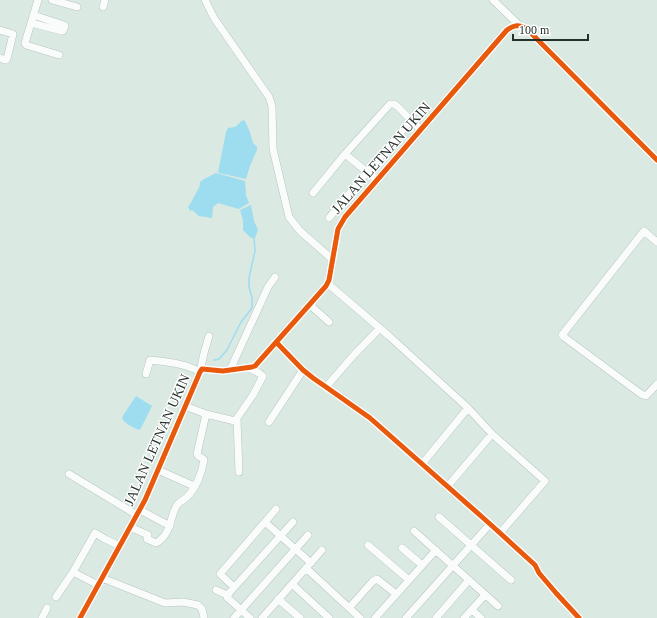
<svg xmlns="http://www.w3.org/2000/svg" width="657" height="618" viewBox="0 0 657 618" font-family="Georgia,serif">
  <style>
    .water { fill: #9edcef }
    .lines { fill: none; stroke-linecap: round; stroke-linejoin: round }
    .stream { stroke: #9edcef; stroke-width: 1.5 }
    .minor-casing { stroke: #b9c5bf; stroke-width: 8 }
    .minor { stroke: #f9fcfb; stroke-width: 7 }
    .cycleway-casing { stroke: #fff; stroke-width: 8 }
    .cycleway { stroke: #e8590c; stroke-width: 5 }
    .labels { text-anchor: middle; dominant-baseline: central; stroke-width: 3; stroke-linejoin: round; paint-order: stroke }
    .street-label { font-size: 14px; fill: #25302b; stroke: #fff }
  </style>
  <rect width="100%" height="100%" fill="#daeae2"/>
  <path class="water" d="M243,120l2,1 5,11 3,11 4,4v3l-7,16 -4,13 -27,-6 -1,-1 8,-40 2,-4c11,-1 8,-3 15,-8z
    M216,173l29,8 1,14 3,8 -10,6 -21,-6 -5,4 -1,11 -13,-2 -7,-6 -2,1 -2,-4c4,-5 4,-7 7,-12 3,-6 5,-7 5,-13l4,-3z
    M251,205l3,16 4,9 -3,8h-4l-8,-8v-10l-3,-10z
    M136,396l16,10 -12,24c-6,-2 -15,-6 -18,-12l2,-4z"/>
  <g class="lines">
    <path class="stream" d="M214,360l5,-1 8,-9 14,-28 11,-14v-10l-3,-11v-9l6,-27 -1,-13"/>
    <g class="minor-casing">
      <path id="minor" d="M38,0l-13,43 1,2 33,10
        M52,0l25,7
        M205,0l9,18 55,79 3,9 1,43 16,68 11,14 32,28
        M493,0l26,25
        M103,7l2,-7
        M31,23l31,8h1l2,-5 -1,-1 -31,-10
        M0,30l13,4 -6,25 -2,1 -5,-2
        M345,154l32,26
        M313,193l32,-39 45,-50h4l3,2 24,24
        M329,218l82,-98
        M657,242l-13,-11 -82,104 2,2 77,57 5,2 11,-12
        M327,283l62,53 79,72 24,26 53,47 -45,52
        M310,305l19,17
        M276,342l27,28 10,8 13,9 44,31 120,106 45,41 4,8 17,20 23,25
        M230,370l38,-83 7,-10
        M146,374l4,-14c16,2 35,3 50,12l4,-19 5,-17
        M326,387l26,-30 28,-29
        M185,406l21,8 29,7 18,-26 10,-19 -4,-3 -10,-5
        M237,419l2,53
        M269,422l34,-52
        M422,464l46,-56
        M158,470l36,16
        M69,474l68,41
        M447,487l45,-53
        M140,510l30,16
        M439,517l72,63
        M265,522l11,-13
        M130,527l18,8 -1,4 9,4c13,-7 14,-21 18,-32 1,-1 2,-5 3,-6 2,-3 7,-5 10,-8 9,-9 15,-24 17,-37 -2,-3 -6,-3 -7,-6l9,-40
        M414,531l84,75
        M368,545l41,35
        M402,548l20,17
        M306,568l54,50
        M73,572l25,13
        M102,578l63,25 18,-1 15,3 4,4 2,9
        M292,584l37,34
        M234,587l-14,-13 45,-52 46,41
        M216,590l11,5v2
        M56,597l17,-25 22,-39 10,6 15,7
        M278,599l22,19
        M349,608l24,-27 4,-2 19,15
        M472,610l9,8
        M42,618l5,-10
        M80,618l65,-118 55,-128 2,-3 21,2 29,-4 3,-1 71,-80 3,-6 9,-51 7,-12 162,-187c7,-5 12,-6 20,-1l130,131
        M234,618l74,-83
        M250,618l-21,-19 -2,-2 3,-5 63,-70
        M262,618l60,-68
        M375,618l61,-68
        M406,618l84,-94
        M436,618l33,-38
        M464,618l21,-23"/>
    </g>
    <use href="#minor" class="minor"/>
    <g class="cycleway-casing">
      <path id="cycleway" d="M276,342l27,28 10,8 13,9 44,31 120,106 45,41 4,8 17,20 23,25
        M80,618l65,-118 55,-128 2,-3 21,2 29,-4 3,-1 71,-80 3,-6 9,-51 7,-12 162,-187c7,-5 12,-6 20,-1l130,131"/>
    </g>
    <use href="#cycleway" class="cycleway"/>
  </g>
  <g class="labels">
    <g class="street-label">
      <text transform="translate(381 158) rotate(-49)">JALAN LETNAN UKIN</text>
      <text transform="translate(157 440) rotate(-66)">JALAN LETNAN UKIN</text>
    </g>
  </g>
  <path d="M513 34v6h75v-6" fill="none" stroke="#25302b" stroke-width="2"/>
  <text x="519" y="34" font-size="12" fill="#25302b" stroke="#ffffff" stroke-width="3" paint-order="stroke">100 m</text>
</svg>
